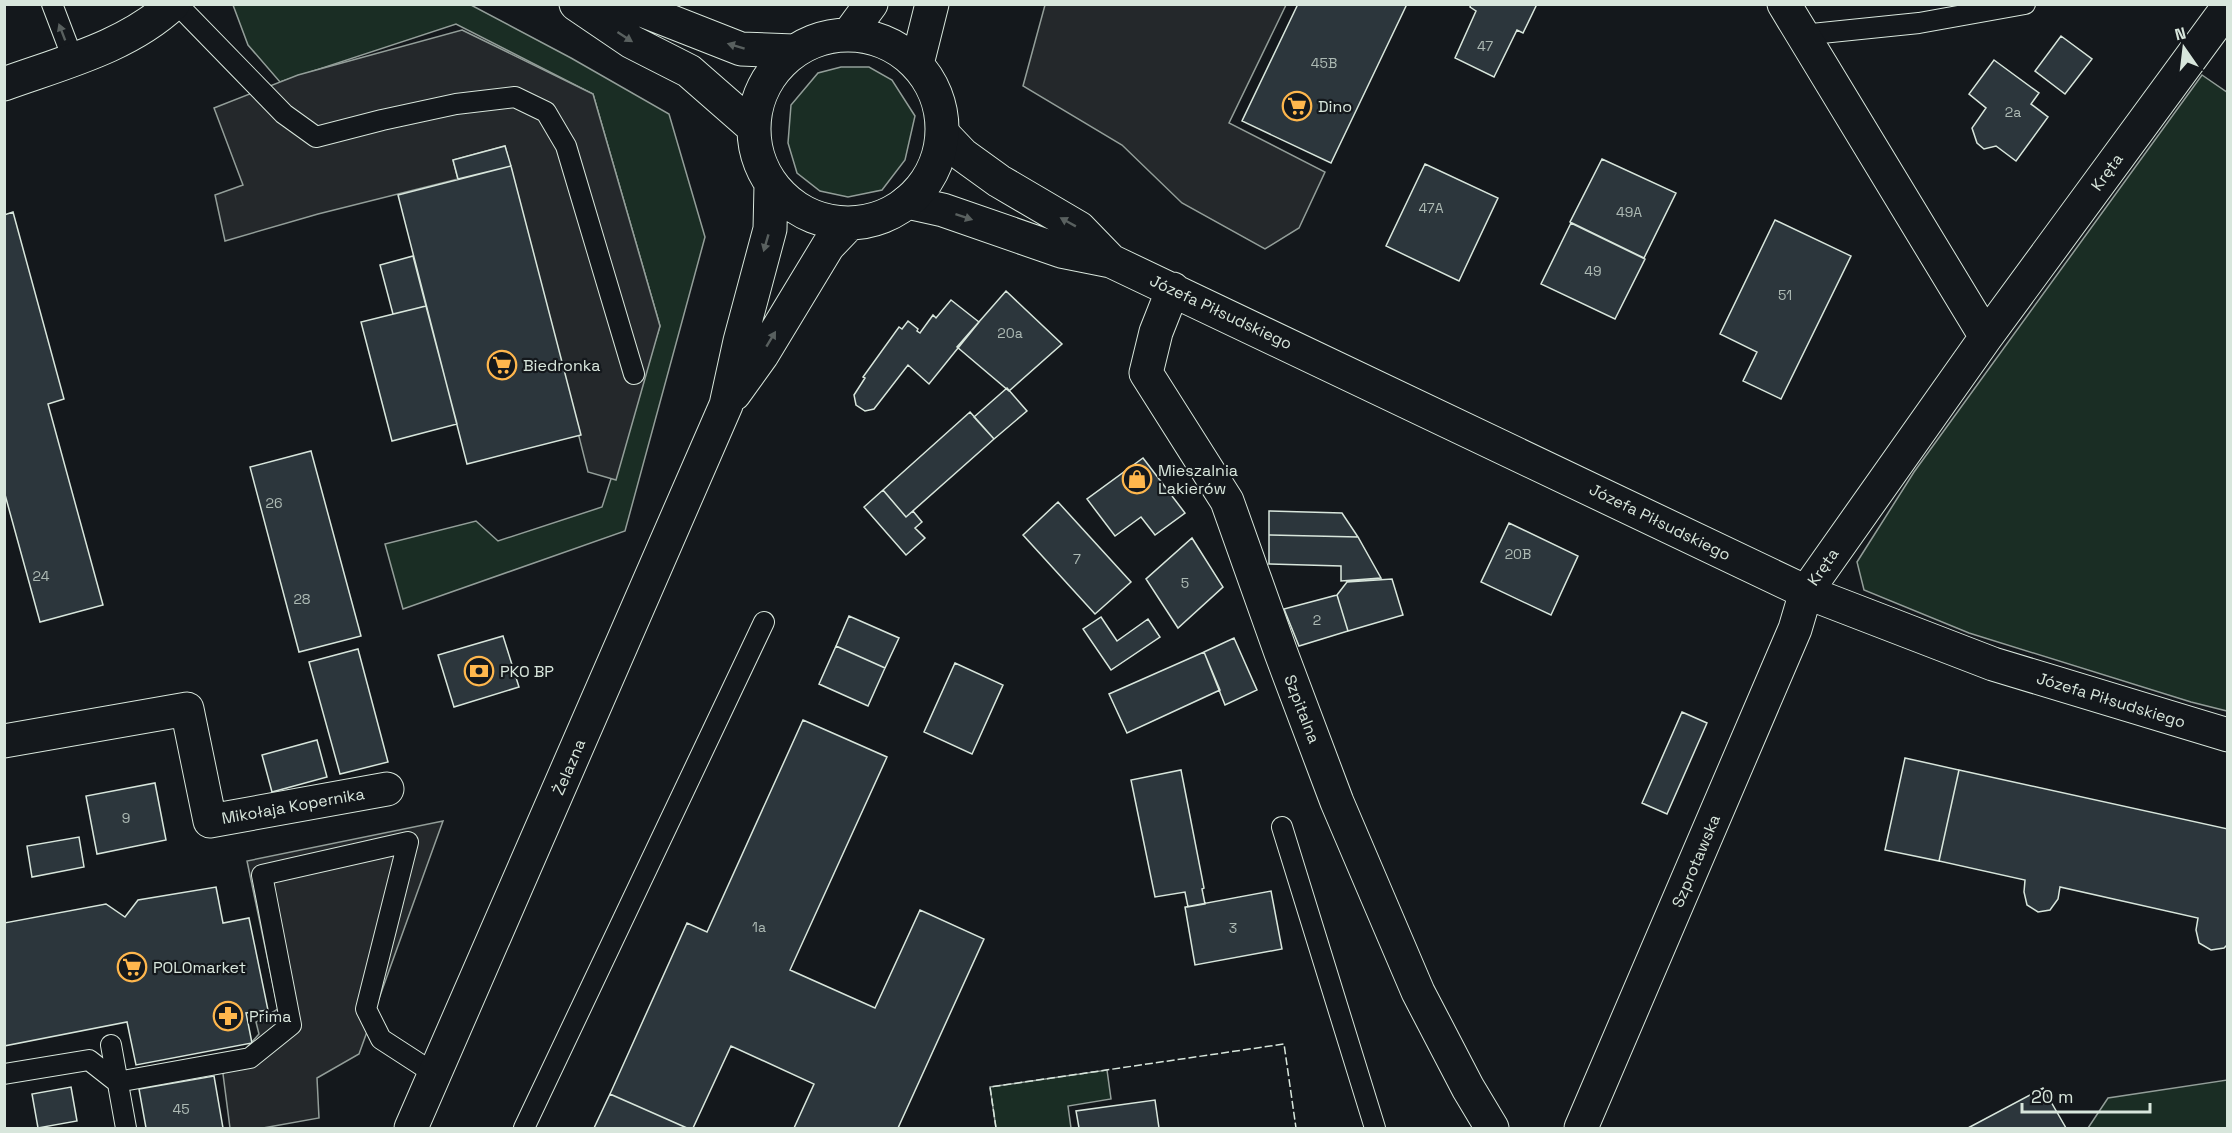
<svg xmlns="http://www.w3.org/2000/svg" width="2232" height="1133" viewBox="0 0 2232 1133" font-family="'Space Grotesk',sans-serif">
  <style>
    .green { fill: #1a2d24; stroke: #939e99; stroke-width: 1.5 }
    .parking { fill: #24282b; stroke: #939e99; stroke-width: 1.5 }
    .building { fill: #2c363c; stroke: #d8e6dc; stroke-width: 1.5 }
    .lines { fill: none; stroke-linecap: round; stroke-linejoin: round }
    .service-casing { stroke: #d8e6dc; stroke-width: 22 }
    .minor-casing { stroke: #d8e6dc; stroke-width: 35 }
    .tertiary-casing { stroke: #d8e6dc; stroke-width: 35 }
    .service { stroke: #14181c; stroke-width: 20 }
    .minor { stroke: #14181c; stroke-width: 33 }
    .tertiary { stroke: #14181c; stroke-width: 33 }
    .fence { stroke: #d8e6dc; stroke-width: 1.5; stroke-dasharray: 8 3; stroke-linecap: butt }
    .oneway { fill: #59605f }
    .labels { text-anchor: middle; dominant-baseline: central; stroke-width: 4.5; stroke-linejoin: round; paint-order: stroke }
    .number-label { font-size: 14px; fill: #adbab4 }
    .poi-label { font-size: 16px; fill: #d8e6dc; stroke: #14181c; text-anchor: start }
    .street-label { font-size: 16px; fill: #d8e6dc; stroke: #14181c }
  </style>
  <rect width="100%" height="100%" fill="#14181c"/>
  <path class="green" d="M233,5h238l100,53 98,56 36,123 -80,294 -222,78 -18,-65 91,-23 22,20 104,-34 58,-181 -67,-232 -137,-70 -176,58 -32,-37z
    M841,67h28l23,13 23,36 -10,44 -23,30 -34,7 -28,-6 -23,-18 -9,-30 3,-38 27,-32z
    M2202,75l26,18 -1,618 -36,-9 -222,-69 -105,-43 -7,-28 57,-90z
    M1107,1070l4,29 -43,7 3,22h-75l-6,-41z
    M2227,1080v48h-139l20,-30z"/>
  <path class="parking" d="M1045,5h241l-57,118 96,49 -26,56 -34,21 -83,-46 -60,-58 -99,-59z
    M462,30l131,64 67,232 -44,154 -28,-8 -83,-326 -52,14 5,19 -140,35 -93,27 -10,-46 28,-10 -29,-77 84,-33z
    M443,821l-84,233 -42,24 2,40 -56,10h-33l-7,-54 36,-40 -3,-12 22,-13 -31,-148z"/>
  <path class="building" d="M1298,4h109l-76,159 -89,-42z
    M1471,4h66l-14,29 -6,-3 -23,47 -39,-19 21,-47 -6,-4z
    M2061,36l31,23 -27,35 -30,-23z
    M1994,60l45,33 -8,11 17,13 -32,44 -20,-15 -12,3 -7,-6 -5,-15 14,-20 -17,-14z
    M505,146l6,20 -53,13 -5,-19z
    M1602,159l74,34 -32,65 -74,-36z
    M1425,164l73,34 -39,83 -73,-35z
    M511,166l70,269 -114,29 -69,-269z
    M13,212l51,187 -16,5 55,201 -63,17 -36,-131v-276z
    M1775,220l76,36 -70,143 -38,-18 14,-29 -37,-18z
    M1571,223l74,36 -30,60 -74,-35z
    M413,256l13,50 -33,8 -13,-49z
    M1006,291l56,53 -53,47 -52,-44z
    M951,300l28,22 -50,62 -21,-19 -34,44 -9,2 -9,-6 -2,-10 11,-17 -2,-1 36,-50 3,2 6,-8 10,8 -1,2 3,2 13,-18 3,3z
    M426,306l31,118 -65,17 -31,-119z
    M1007,388l20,23 -33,28 -20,-22z
    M970,412l24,27 -88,78 -23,-27z
    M311,451l50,185 -62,16 -49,-185z
    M1143,458l42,55 -30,22 -14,-18 -26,19 -28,-37z
    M883,490l23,27 7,-6 9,11 -7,6 10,10 -19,17 -42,-48z
    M1058,502l73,80 -36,32 -72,-79z
    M1269,511l73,2 16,24 -89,-2z
    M1509,523l69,33 -27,59 -70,-33z
    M1269,535l89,2 23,41 -40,3v-15l-72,-2z
    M1192,538l31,49 -45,41 -32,-49z
    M1392,579l11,36 -55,16 -11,-36 10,-13z
    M1337,595l11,36 -49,15 -15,-37z
    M849,616l50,22 -14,30 -49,-22z
    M1101,617l16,24 31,-22 12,18 -49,33 -28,-41z
    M503,636l16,51 -65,20 -16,-52z
    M1234,638l23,52 -32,15 -21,-53z
    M836,646l49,22 -17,38 -49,-22z
    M358,649l30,113 -48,12 -31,-112z
    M1204,652l16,38 -93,43 -18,-39z
    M955,663l48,22 -31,69 -48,-22z
    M1682,712l25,11 -40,91 -25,-11z
    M803,720l84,37 -97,213 85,38 45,-98 64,29 -86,189h-104l20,-44 -83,-38 -38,82h-6l-77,-34 77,-171 20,9z
    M317,740l10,37 -55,15 -10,-37z
    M1905,758l54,12 -20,91 -54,-11z
    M1181,770l23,118 -2,1 3,15 -17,3 -3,-15 -30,5 -24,-117z
    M1959,770l269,59v115l-4,4 -13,2 -12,-7 -3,-13 2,-12 -138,-31 -2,12 -8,11 -12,2 -11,-7 -3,-13 1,-12 -86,-19z
    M155,783l11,57 -69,14 -11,-58z
    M79,837l5,30 -52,10 -5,-31z
    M216,887l7,36 26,-5 19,92 -22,3 6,30 -116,22 -9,-43 -123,24v-123l102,-19 19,13 13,-17z
    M1271,891l11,58 -87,16 -10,-58z
    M214,1076l9,52h-77l-7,-39z
    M71,1087l6,34 -39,7 -6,-34z
    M2043,1088l23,40h-98z
    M610,1094l77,34h-93z
    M1155,1100l4,28h-80l-3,-17z"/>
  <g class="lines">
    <g class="service-casing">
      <path id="service" d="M52,4l21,55
        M177,4l107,110 32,23 66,-17 74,-16 59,-7 31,15 20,34 68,228
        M1802,35l117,-12 106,-19
        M1282,827l93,301
        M111,1045l15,83
        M4,1074l85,-14 28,22 133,-24 41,-33 -29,-150 146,-33 -42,167 15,30 54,35
        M524,1128l240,-506"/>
    </g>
    <g class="minor-casing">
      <path id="minor" d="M4,84c58,-21 123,-37 169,-80
        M943,134l20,21 36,26 80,47 32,33
        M907,202l36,8 118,41 50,10 695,331 187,72 235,71
        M1173,289l-17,43 -10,41 81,128 54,152 56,149 81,190 50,96 24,40
        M1986,337l242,-330
        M4,741l183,-32 23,112 177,-32
        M1581,1128l214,-499 11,-37 180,-255 -202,-333"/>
    </g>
    <g class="tertiary-casing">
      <path id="tertiary" d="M576,4l56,38 57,29 64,56
        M620,4l19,5 102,40 53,2
        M849,34l22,-30
        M754 129a94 94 0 1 1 188 0a94 94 0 1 1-188 0Z
        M917,64l15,-60
        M734,394l28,-39 66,-109 21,-22
        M411,1128l315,-723 14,-64 30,-112 1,-44"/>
    </g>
    <use href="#service" class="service"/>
    <use href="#minor" class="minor"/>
    <use href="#tertiary" class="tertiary"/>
    <path class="fence" d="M996,1128l-6,-41 294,-43 12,84"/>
  </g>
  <defs><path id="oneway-solid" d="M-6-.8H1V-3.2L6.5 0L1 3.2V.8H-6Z" transform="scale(1.5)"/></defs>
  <g class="oneway">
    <use href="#oneway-solid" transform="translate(62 32) rotate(-111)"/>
    <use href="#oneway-solid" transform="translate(625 37) rotate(33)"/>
    <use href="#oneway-solid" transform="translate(736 46) rotate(-163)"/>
    <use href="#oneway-solid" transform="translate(964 217) rotate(18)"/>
    <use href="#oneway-solid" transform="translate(1068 222) rotate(-151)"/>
    <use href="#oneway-solid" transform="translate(766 243) rotate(106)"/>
    <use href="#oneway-solid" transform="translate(771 339) rotate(-59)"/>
  </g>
  <defs>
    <g id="supermarket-ring" transform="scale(1.5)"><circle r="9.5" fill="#14181c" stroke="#ffb74d" stroke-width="1.5"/><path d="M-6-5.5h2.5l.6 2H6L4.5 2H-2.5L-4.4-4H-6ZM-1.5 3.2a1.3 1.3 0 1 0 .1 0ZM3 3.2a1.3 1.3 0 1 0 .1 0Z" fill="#ffb74d"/></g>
    <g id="shop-ring" transform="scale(1.5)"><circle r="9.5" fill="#14181c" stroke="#ffb74d" stroke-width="1.5"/><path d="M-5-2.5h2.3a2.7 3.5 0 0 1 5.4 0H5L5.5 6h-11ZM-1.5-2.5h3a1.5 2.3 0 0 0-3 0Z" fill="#ffb74d"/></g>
    <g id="bank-ring" transform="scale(1.5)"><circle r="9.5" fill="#14181c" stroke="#ffb74d" stroke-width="1.5"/><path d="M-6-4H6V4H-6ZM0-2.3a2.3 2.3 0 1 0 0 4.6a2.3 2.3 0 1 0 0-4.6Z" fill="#ffb74d"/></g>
    <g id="pharmacy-ring" transform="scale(1.5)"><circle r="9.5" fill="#14181c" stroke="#ffb74d" stroke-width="1.5"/><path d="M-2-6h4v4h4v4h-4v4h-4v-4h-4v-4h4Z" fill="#ffb74d"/></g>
  </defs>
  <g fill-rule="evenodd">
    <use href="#supermarket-ring" x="1297" y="106"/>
    <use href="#supermarket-ring" x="502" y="365"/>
    <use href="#shop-ring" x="1137" y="479"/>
    <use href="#bank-ring" x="479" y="671"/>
    <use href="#supermarket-ring" x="132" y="967"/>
    <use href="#pharmacy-ring" x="228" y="1016"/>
  </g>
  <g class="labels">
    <g class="number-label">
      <text x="1485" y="46">47</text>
      <text x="1324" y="63">45B</text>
      <text x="2013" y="112">2a</text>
      <text x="1431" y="208">47A</text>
      <text x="1629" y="212">49A</text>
      <text x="1593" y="271">49</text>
      <text x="1785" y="295">51</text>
      <text x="1010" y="333">20a</text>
      <text x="274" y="503">26</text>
      <text x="1518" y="554">20B</text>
      <text x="1077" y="559">7</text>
      <text x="41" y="576">24</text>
      <text x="1185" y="583">5</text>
      <text x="302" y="599">28</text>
      <text x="1317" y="620">2</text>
      <text x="126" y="818">9</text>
      <text x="759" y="927">1a</text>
      <text x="1233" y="928">3</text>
      <text x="181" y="1109">45</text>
    </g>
    <g class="poi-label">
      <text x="1318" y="106">Dino</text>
      <text x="523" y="365">Biedronka</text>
      <text x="1158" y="470">Mieszalnia<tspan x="1158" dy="18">Lakierów</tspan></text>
      <text x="500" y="671">PKO BP</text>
      <text x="153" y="967">POLOmarket</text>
      <text x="249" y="1016">Prima</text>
    </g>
    <g class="street-label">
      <text transform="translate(2107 172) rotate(-54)">Kręta</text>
      <text transform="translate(1221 312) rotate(25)">Józefa Piłsudskiego</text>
      <text transform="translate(1660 522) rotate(26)">Józefa Piłsudskiego</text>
      <text transform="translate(1823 567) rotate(-55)">Kręta</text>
      <text transform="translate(2111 700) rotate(17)">Józefa Piłsudskiego</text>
      <text transform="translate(1302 709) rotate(69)">Szpitalna</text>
      <text transform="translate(569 767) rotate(-67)">Żelazna</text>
      <text transform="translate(293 806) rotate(-10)">Mikołaja Kopernika</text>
      <text transform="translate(1696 861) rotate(-67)">Szprotawska</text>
    </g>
  </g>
  <rect width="2232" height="1133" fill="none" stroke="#d8e6dc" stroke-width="12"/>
  <g transform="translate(2184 48) rotate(346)" stroke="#14181c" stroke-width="4.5" paint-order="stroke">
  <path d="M0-4.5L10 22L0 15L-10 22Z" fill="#d8e6dc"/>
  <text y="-9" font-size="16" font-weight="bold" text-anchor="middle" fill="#d8e6dc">N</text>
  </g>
  <path d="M2022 1103v9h128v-9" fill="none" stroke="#d8e6dc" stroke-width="3"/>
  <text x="2031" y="1103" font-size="18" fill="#d8e6dc" stroke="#14181c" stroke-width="4.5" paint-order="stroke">20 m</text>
</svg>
